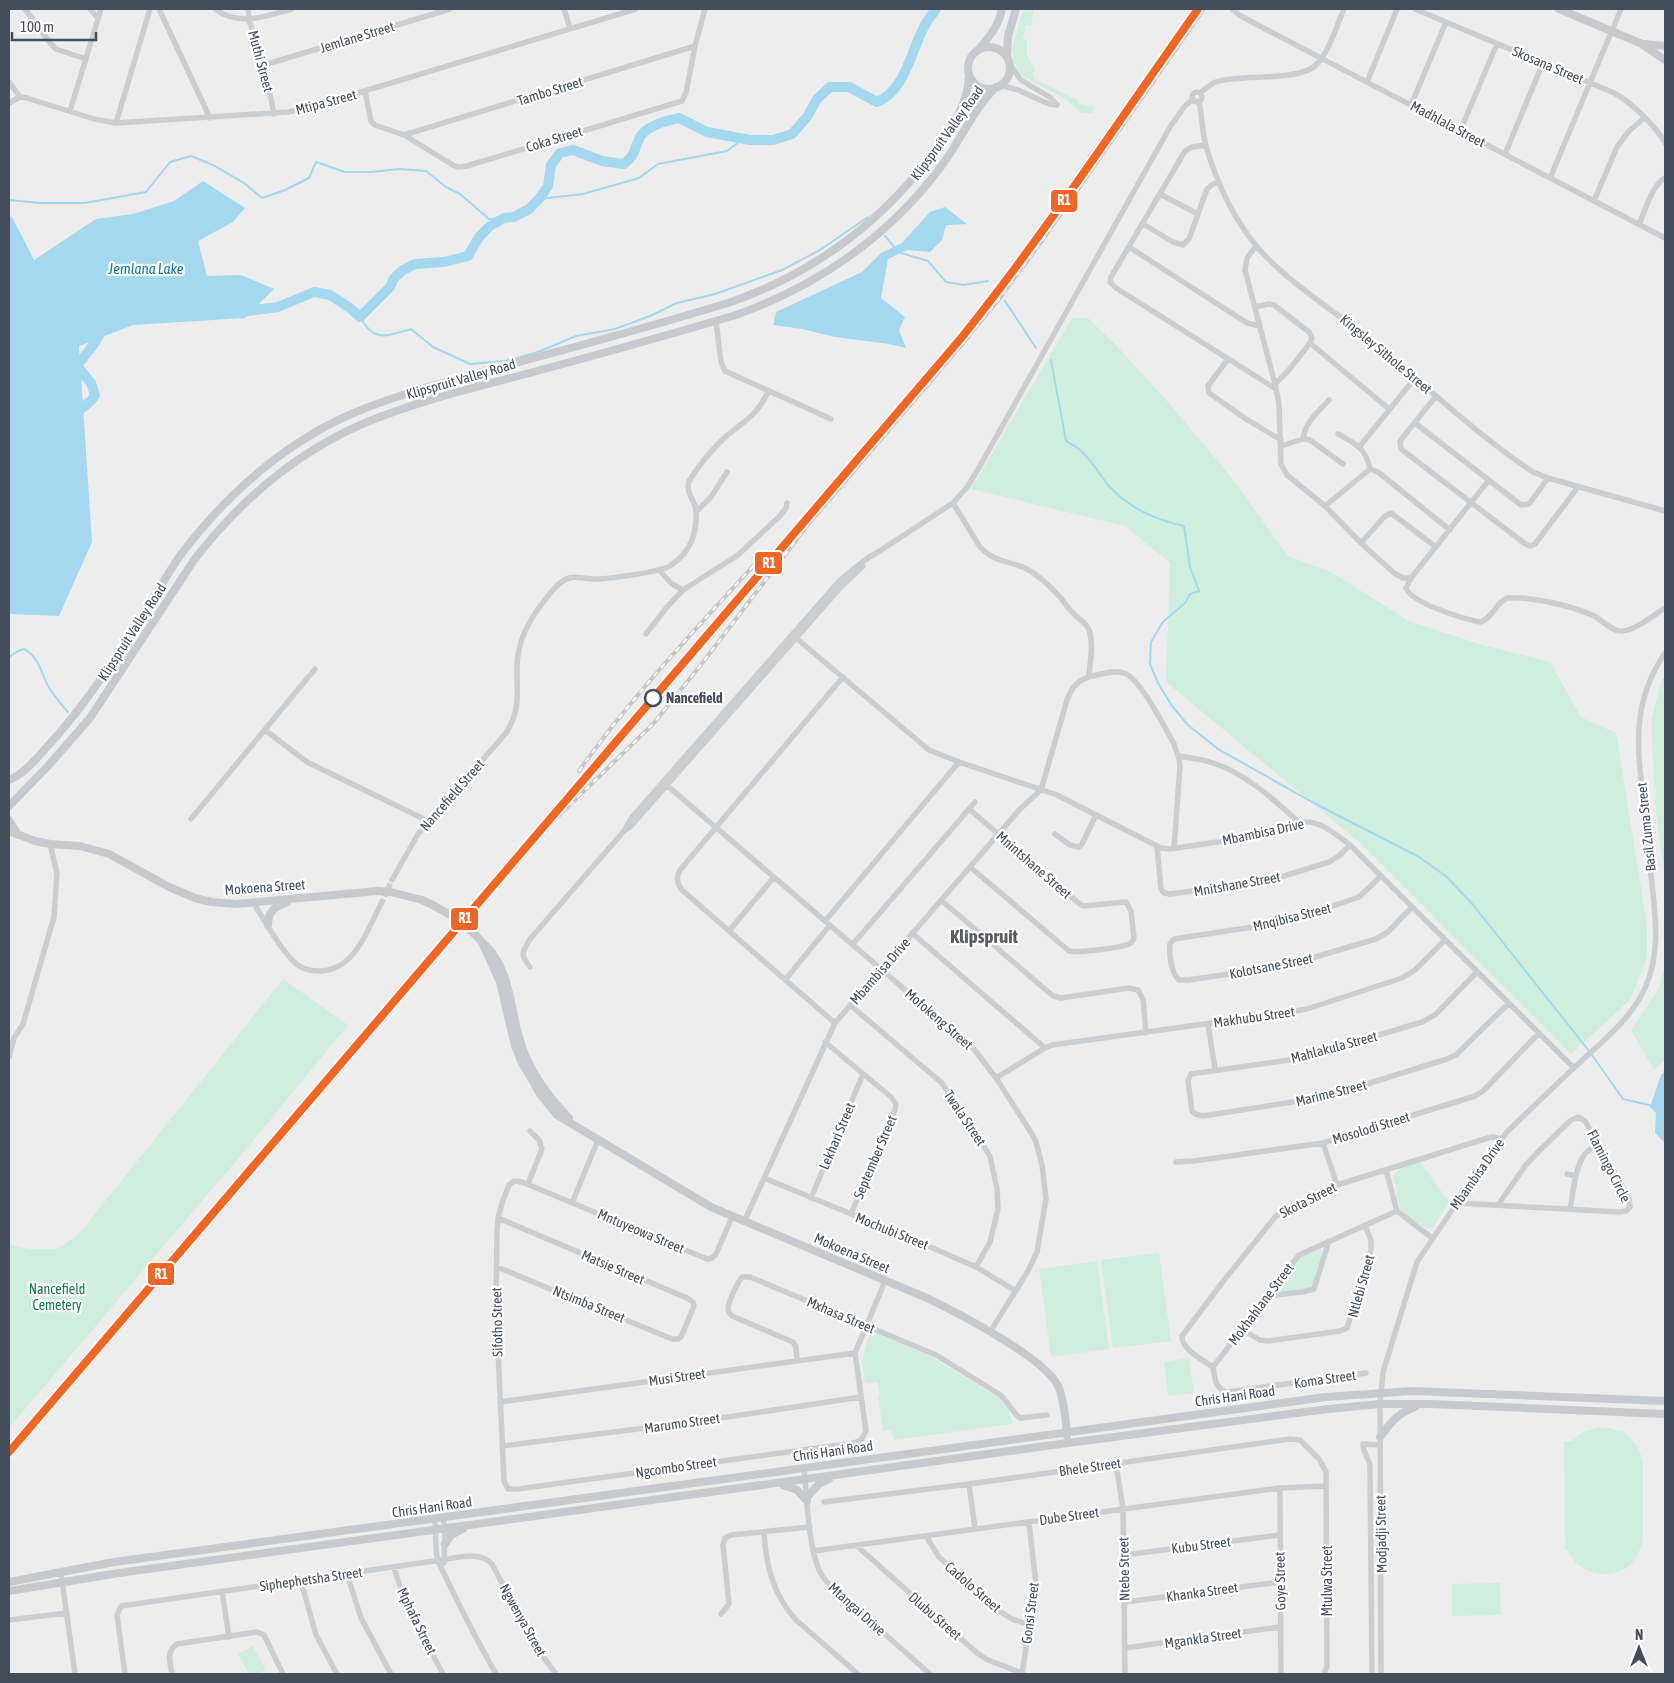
<svg xmlns="http://www.w3.org/2000/svg" width="1674" height="1683" viewBox="0 0 1674 1683" font-family="'Asap Condensed',sans-serif">
  <style>
    .green { fill: #d0eede }
    .water { fill: #a4d8ee }
    .lines { fill: none; stroke-linecap: round; stroke-linejoin: round }
    .stream { stroke: #a4d8ee; stroke-width: 2 }
    .river { stroke: #a4d8ee; stroke-width: 10 }
    .minor-tunnel { stroke: #cccdd0; stroke-width: 5.5; stroke-dasharray: 5.5 3; stroke-linecap: butt }
    .minor { stroke: #cbced1; stroke-width: 5.5 }
    .major { stroke: #c6c9ce; stroke-width: 8 }
    .rail-casing { stroke: #c4c6c8; stroke-width: 4 }
    .rail { stroke: #fff; stroke-width: 2; stroke-dasharray: 5.5; stroke-linecap: butt }
    .major-bridge { stroke: #c6c9ce; stroke-width: 8 }
    .rail-1-casing { stroke: #fff; stroke-width: 11 }
    .rail-1 { stroke: #f26522; stroke-width: 8 }
    .stop-dot { fill: #fff; stroke: #444e5a; stroke-width: 2.5 }
    .labels { text-anchor: middle; dominant-baseline: central; stroke-width: 4.5; stroke-linejoin: round; paint-order: stroke }
    .street-label { font-size: 14px; fill: #444e5a; stroke: #fff }
    .stop-label { font-size: 14px; font-weight: bold; fill: #444e5a; stroke: #fff; text-anchor: start }
    .park-label { font-size: 14px; fill: #147c51; stroke: #fff }
    .water-label { font-size: 15px; font-style: italic; fill: #087aa9; stroke: #fff }
    .district-label { font-size: 19px; font-weight: bold; fill: #595c61; stroke: #fff }
    .line-badge { stroke: #fff; stroke-width: 2 }
    .badge-label { font-size: 14px; text-anchor: middle; font-weight: bold; fill: #fff }
  </style>
  <rect width="100%" height="100%" fill="#eeeded"/>
  <path class="green" d="M1023,9h11l-3,17 -5,-1 -3,13 4,2v15l8,15 -3,4 2,2 -1,2 46,23v3l10,3 2,-1 4,1 -3,6h-10l-20,-16 -38,-20 -6,-7 -4,-8 -2,-12z
    M1072,318h16l28,27 51,56 61,72 60,83 43,16 78,49 73,24 68,17 31,55 35,16 31,192v33l-17,42 -59,54 -212,-212 -193,-160 4,-119 -45,-37 -154,-37z
    M1665,677v202l-10,-74 -4,-84 11,-42z
    M1665,965v95l-11,10 -23,-40 28,-42z
    M283,979l65,46 -106,129 -233,274v-184l20,5h28l21,-14z
    M1420,1162l29,40 -16,26 -6,1 -26,-18 -8,-35c4,-9 18,-11 27,-14z
    M1320,1249l3,5 -11,33 -29,5 -3,-1 -2,-5 24,-30z
    M1159,1253l12,88 -58,7 -12,-88z
    M1097,1261l12,88 -58,8 -12,-88z
    M875,1333l51,21 72,43 11,13 3,14 -118,16 -3,-10 -8,1 -5,-36h2l-2,-13 -13,1 -3,-24 7,-24z
    M1189,1358l5,35 -26,3 -4,-34z
    M1598,1427l1,1h12l9,4 1,-2c12,9 18,17 22,31v80c-3,8 -6,17 -13,24 -15,13 -39,12 -54,-2 -3,-3 -6,-9 -9,-13h-2l-1,-109h8l9,-8z
    M1500,1583l1,32 -49,1v-32z
    M253,1646l13,24 -8,4h-9l-11,-20z"/>
  <path class="water" d="M203,181l42,27 -12,14 -35,19 9,35 34,-1 33,14 -29,29 -112,7 -54,21 13,196 -33,74 -50,-2v-398l3,1 22,43 62,-41 37,-5 41,-13z
    M945,207l22,17 -21,1 -4,15 -12,12 -23,-2 -19,9 -7,39 24,19 -6,13 7,18 -17,-4 -54,-7 -33,-8 -29,-4 3,-13 86,-40 19,-19 21,-10 28,-31z
    M1665,1071v72l-10,-10 1,-20 -6,-6 11,-32z"/>
  <g class="lines">
    <path class="stream" d="M539,199l44,-5 56,-16 19,-14 69,-13 16,-12
      M9,200l31,3h45l61,-11 24,-30 21,-6 22,9 31,18 18,15 23,-8 24,-12 7,-16 29,10h27l27,-3 27,2 20,16 14,7 29,25 15,-1
      M885,236l11,13
      M901,253l27,8 18,21 17,3 25,-4
      M1005,301l31,47
      M360,317c14,26 26,19 51,12l22,18 37,17 35,-3 33,-9 38,-16 39,-7 35,-13 27,-13 38,-9 67,-24 38,-20 48,-33
      M1051,360l15,81c4,3 10,5 13,8 12,10 20,25 30,37 19,21 47,34 75,40l6,41 9,24 -9,3 -5,9 -22,19 -12,20 -1,22 8,19 14,23 16,19 30,24 94,53 107,55 28,20 27,29 115,145
      M9,657l9,-6 6,-2c15,8 17,23 24,37 5,9 13,18 20,26
      M1592,1055l31,44 30,7"/>
    <path class="river" d="M240,312l38,-5 36,-15 16,3 20,13 10,9 30,-30 4,-9 9,-8 12,-6 29,-2 24,-6 11,-19 11,-11 14,-8 10,-1 15,-8 10,-10 9,-13 3,-21 9,-12 13,-3 29,11 22,3c13,-11 9,-13 16,-27 7,-12 27,-16 39,-19l28,14 43,8h23l19,-6 15,-17 10,-18 13,-12h19l28,15c29,-12 34,-52 48,-77 3,-6 8,-11 11,-16
      M75,417c4,-10 15,-12 20,-22l-4,-12 -14,-17c10,-14 20,-23 26,-40"/>
    <path class="minor-tunnel" d="M381,904l11,-24"/>
    <path class="minor" d="M25,9l26,35 5,5 30,10
      M90,9l8,9
      M159,9l51,109
      M215,9c24,18 52,7 77,0
      M248,9l1,11 15,45 10,49
      M564,9l6,19
      M1232,9l7,6 32,17 394,206
      M1415,9l199,84c18,10 41,32 51,50
      M264,65l186,-56
      M1010,65l11,15 30,18 6,7
      M9,82l11,15
      M1367,82l30,-73
      M1000,85l18,5 31,14 8,1
      M365,91l6,30 4,4 29,10 49,30 5,2 9,-1 215,-65 4,-8 9,-47 10,-37
      M1192 97a5 5 0 1 1 10 0a5 5 0 1 1-10 0Z
      M1200,93c5,-4 10,-9 16,-11 26,-9 83,1 101,-18 12,-12 20,-39 27,-55
      M1199,101c3,15 3,31 7,45 9,31 23,63 42,89 26,38 81,72 117,101 56,45 108,96 168,136l15,6 117,33
      M9,103l11,-6 7,1 67,21 22,4 172,-11 20,-4 328,-99
      M1411,105l35,-83
      M70,111l31,-102
      M116,123l34,-114
      M1460,131l37,-87
      M404,135l291,-89
      M1206,145l-14,2 -7,4 -74,126 -1,5 6,6 160,101
      M1505,154l38,-91
      M1550,178l71,-169
      M1160,194l38,20
      M1594,201l23,-54 12,-16 15,-13
      M1143,224l30,18 10,3 6,-6 18,-50 6,-5 6,-2
      M1639,224c7,-14 12,-38 26,-46
      M1256,246l-9,12 -2,12 30,114 4,20 2,60 6,11 38,31 36,37 33,30 9,5h8
      M1129,247l118,76 13,3
      M1255,307l14,-3 5,1 35,27 3,6 -2,5 -22,28 -13,13
      M716,321l5,41 4,9 106,48
      M1310,343l79,66
      M1228,359l-20,27 1,7 37,26 35,21
      M1436,396l-36,45 1,8 123,94 6,3 5,-2 43,-57
      M1415,423l106,82 8,-1 19,-26
      M1338,434c17,9 28,14 32,35l8,3 72,58
      M1303,439c2,-17 15,-27 26,-39
      M1281,446l22,-7 7,1 33,24
      M1360,446l55,-68
      M1489,480l-78,98 -5,10c5,15 58,31 74,34 12,-3 15,-18 27,-24 23,-2 66,8 87,18 8,4 17,15 27,15 12,1 33,-16 44,-23
      M953,503l27,44c13,14 28,14 45,21 12,6 27,20 36,30 4,5 7,11 12,15 5,6 13,9 16,17 5,14 1,32 0,46
      M1325,506l45,-37
      M696,512l15,-15 16,-25
      M1361,543l23,-26 7,-4 45,34
      M659,570l13,14 11,6 55,-35 42,-39 6,-8 1,-5
      M646,634l21,-27 16,-17
      M796,638l133,112 30,12 98,33 104,53 9,1 88,-13 47,-14c16,-1 33,14 45,23l224,223
      M265,730l42,32 121,59
      M1179,756c11,2 23,3 34,7 34,11 61,37 87,60
      M663,782l311,267 22,29 36,56 4,8 6,23 4,34 -9,53 -9,19 -38,61
      M1041,790l26,-90c6,-16 13,-22 30,-25 8,-2 18,-5 27,-2 16,5 41,55 50,71l5,15 1,7 -6,82
      M969,809l112,96 3,1 42,-4 5,9 3,27c-2,4 -2,4 -5,6 -9,4 -51,9 -60,7l-99,-84
      M191,819l124,-150
      M624,831l9,-15 207,-236 29,-23 6,-3 78,-51 15,-17 13,-22 189,-337 14,-20 9,-8
      M1055,834l15,11 9,2 3,-3 14,-29
      M1157,846l4,43 3,4 6,1 98,-13 61,-19 10,-6 11,-11
      M1381,876l-22,21 -62,21 -31,7 -92,14 -4,5c-1,10 1,29 9,36h9l97,-14 91,-27 12,-7 24,-25
      M392,880l26,-46 88,-101c18,-28 8,-47 12,-78 3,-23 20,-48 36,-66 17,-19 24,-9 45,-10 14,-1 61,-7 71,-13 9,-6 18,-16 22,-26 3,-8 6,-25 3,-34 -3,-8 -9,-15 -6,-25 9,-14 20,-28 31,-39 20,-20 35,-22 48,-50
      M941,900l112,96 8,2 68,-10 9,2 5,9 3,34
      M253,902c12,19 23,41 39,58 7,8 17,11 27,11 36,0 48,-41 62,-67
      M825,921l134,-159
      M729,931l45,-54
      M912,933l133,115
      M853,944l122,-142
      M530,967c-10,-12 -8,-15 0,-28l94,-108 7,-5 210,-239 22,-21
      M1477,972l-41,42 -14,8 -119,36 -112,16 -3,7 4,30 3,3 8,2 122,-19 122,-38 9,-4 6,-6 47,-46
      M785,980l45,-55
      M850,1005l92,78 48,73 7,33 1,20 -8,33 -14,25
      M835,1023l-153,-133c-5,-6 -6,-13 -2,-20l163,-193
      M1208,1024l7,45
      M825,1042l66,55 5,7 -1,6 -44,104
      M9,1057l5,-19 9,-14 31,-107 3,-44 -7,-29
      M996,1078l49,-30 7,-3 232,-32 23,-4 95,-31 13,-8 30,-30
      M1323,1143l14,42
      M1176,1162l18,-1 129,-18 152,-47 8,-5 56,-58
      M1386,1170l11,41 35,27
      M1567,1174l9,2
      M764,1178l148,61 64,28 40,24
      M528,1184l14,-35 -3,-9 -9,-9
      M811,1198l52,-124
      M572,1203l26,-63
      M1456,1203l163,9 7,-1 4,-4 -1,-9 -44,-77 -7,-4 -7,3 -32,31 -14,15 -27,39
      M1570,1209c3,-15 5,-43 15,-55 3,-4 9,-7 13,-10
      M732,1217l-16,37 -4,4 -5,1 -185,-77 -8,-1 -5,4 -7,18 -4,15 -1,15 -1,73 8,175 4,8h10l336,-46 7,-3 5,-9 -11,-78 30,-72
      M744,1222l91,-199 185,-214 21,-19
      M497,1267l175,72h6l3,-2 13,-31 -1,-4 -6,-4 -189,-80
      M1268,1296l34,-4 12,-3 15,-48
      M1243,1330l17,10 8,1 72,-10 7,-3 24,-78v-10l-6,-14
      M797,1361l-1,-14 -3,-5 -61,-26c-2,-2 -4,-3 -4,-7 0,-7 10,-27 14,-32h8l186,78 63,39c9,7 13,18 21,24l27,-3
      M1213,1367c-10,-7 -32,-18 -31,-31l43,-57 51,-63 61,-31 151,-47 5,-1 8,2
      M1213,1367l86,-112 98,-44
      M1213,1367c2,11 2,22 14,25l139,-19
      M500,1402l355,-49
      M502,1446l199,-25 160,-24
      M1116,1464l7,45 2,165
      M804,1468c3,28 4,80 16,104 4,7 9,13 15,18l95,84
      M969,1484l6,45
      M1280,1488l1,186
      M824,1502l145,-18 321,-45 10,1 19,19 7,13 1,194 -3,8
      M443,1518l2,11 -1,34
      M435,1519c1,10 0,35 3,42 18,38 37,76 58,113
      M764,1533c2,32 9,62 32,87l62,54
      M926,1536l13,21 57,52 16,10 18,6
      M857,1546l120,107 11,7 34,13
      M813,1551l467,-63 45,-2
      M1124,1555l155,-20
      M394,1568l12,36 37,70
      M61,1573l14,101
      M347,1574l14,44 30,56
      M301,1581l15,54 21,39
      M222,1591l7,46
      M1125,1602l155,-20
      M721,1614l8,-10 -6,-59 2,-7 6,-3 79,-8
      M9,1620l58,-7
      M1125,1648l155,-21
      M125,1674l-8,-59 4,-9 320,-46c16,-2 38,-10 51,4l43,82 21,28
      M172,1674c-2,-11 -6,-23 5,-30l80,-12 7,3 19,39
      M1022,1674l14,-90 -7,-62
      M1372,1674l-2,-209c-2,-8 -7,-12 -7,-21l17,1
      M1381,1674l-1,-270 3,-32 34,-110 75,-111 15,-19c23,-22 45,-44 68,-65 25,-24 56,-47 70,-79 15,-33 11,-69 7,-104 -3,-26 -5,-53 -8,-79 -7,-57 -13,-102 21,-152"/>
    <path class="major" d="M1559,9l81,34 25,17
      M1645,44l20,2
      M968 68a21 21 0 1 1 42 0a21 21 0 1 1-42 0Z
      M979,49c11,-13 20,-24 23,-40
      M1007,57l1,-21 8,-27
      M9,780c15,-6 26,-20 37,-32 53,-57 91,-126 133,-191 48,-64 111,-120 187,-149 46,-18 95,-30 142,-43 74,-20 149,-40 223,-63 83,-29 155,-82 206,-155 16,-22 31,-43 32,-71
      M9,806l39,-40 42,-48 104,-158c48,-62 108,-113 183,-142 46,-18 96,-30 145,-43 71,-19 143,-39 214,-60 81,-29 152,-78 204,-147 20,-26 32,-57 56,-81
      M9,820l9,15
      M9,831l26,10 15,3 30,2 29,8 60,33 26,11 16,4 25,2 142,-13 13,1 31,8
      M268,925c0,-14 7,-18 19,-23
      M482,942l18,40 15,64 6,15 19,33 17,21 154,92 216,91c31,15 114,58 130,86 7,12 9,38 10,52
      M485,945c25,24 25,61 34,92 8,30 28,59 50,81
      M1380,1437c10,-14 18,-24 35,-30
      M783,1485l14,5 10,11
      M807,1497l12,-13 10,-5
      M445,1544l6,-9 12,-6
      M9,1582l105,-20 1212,-165 86,-6 253,10
      M9,1591l110,-18 949,-130 260,-34 52,-5h51l234,10"/>
    <g class="rail-casing">
      <path id="rail" d="M579,771c52,-74 115,-140 176,-207
        M546,828l107,-104 47,-58 107,-140 142,-166 47,-57 43,-58 165,-236
        M9,1447l956,-1118 48,-62 181,-258"/>
    </g>
    <use href="#rail" class="rail"/>
    <path class="major-bridge" d="M422,900c22,10 44,23 60,42"/>
    <g class="rail-1-casing">
      <path id="rail-1" d="M9,1452l953,-1115c84,-105 158,-218 236,-328"/>
    </g>
    <use href="#rail-1" class="rail-1"/>
  </g>
  <circle class="stop-dot" cx="653" cy="698" r="8"/>
  <g class="labels">
    <g class="street-label">
      <text transform="translate(357 37) rotate(-17)">Jemlane Street</text>
      <text transform="translate(261 61) rotate(75)">Muthi Street</text>
      <text transform="translate(1548 65) rotate(23)">Skosana Street</text>
      <text transform="translate(550 91) rotate(-17)">Tambo Street</text>
      <text transform="translate(326 102) rotate(-15)">Mtipa Street</text>
      <text transform="translate(1448 124) rotate(28)">Madhlala Street</text>
      <text transform="translate(947 133) rotate(-54)">Klipspruit Valley Road</text>
      <text transform="translate(554 139) rotate(-17)">Coka Street</text>
      <text transform="translate(1386 354) rotate(40)">Kingsley Sithole Street</text>
      <text transform="translate(461 379) rotate(-16)">Klipspruit Valley Road</text>
      <text transform="translate(132 632) rotate(-57)">Klipspruit Valley Road</text>
      <text transform="translate(452 795) rotate(-49)">Nancefield Street</text>
      <text transform="translate(1646 827) rotate(-96)">Basil Zuma Street</text>
      <text transform="translate(1263 832) rotate(-12)">Mbambisa Drive</text>
      <text transform="translate(1034 865) rotate(41)">Mnintshane Street</text>
      <text transform="translate(1237 884) rotate(-10)">Mnitshane Street</text>
      <text transform="translate(265 887) rotate(-4)">Mokoena Street</text>
      <text transform="translate(1292 917) rotate(-14)">Mnqibisa Street</text>
      <text transform="translate(1271 966) rotate(-11)">Kolotsane Street</text>
      <text transform="translate(880 971) rotate(-49)">Mbambisa Drive</text>
      <text transform="translate(1254 1017) rotate(-8)">Makhubu Street</text>
      <text transform="translate(939 1019) rotate(41)">Mofokeng Street</text>
      <text transform="translate(1334 1047) rotate(-15)">Mahlakula Street</text>
      <text transform="translate(1331 1093) rotate(-14)">Marime Street</text>
      <text transform="translate(965 1118) rotate(56)">Twala Street</text>
      <text transform="translate(1371 1128) rotate(-17)">Mosolodi Street</text>
      <text transform="translate(837 1136) rotate(-67)">Lekhari Street</text>
      <text transform="translate(875 1157) rotate(-67)">September Street</text>
      <text transform="translate(1609 1166) rotate(63)">Flamingo Circle</text>
      <text transform="translate(1477 1174) rotate(-55)">Mbambisa Drive</text>
      <text transform="translate(1308 1200) rotate(-27)">Skota Street</text>
      <text transform="translate(641 1231) rotate(23)">Mntuyeowa Street</text>
      <text transform="translate(892 1231) rotate(22)">Mochubi Street</text>
      <text transform="translate(852 1253) rotate(23)">Mokoena Street</text>
      <text transform="translate(613 1267) rotate(23)">Matsie Street</text>
      <text transform="translate(1361 1286) rotate(-74)">Ntlebi Street</text>
      <text transform="translate(589 1304) rotate(22)">Ntsimba Street</text>
      <text transform="translate(1261 1304) rotate(-53)">Mokhahlane Street</text>
      <text transform="translate(841 1315) rotate(23)">Mxhasa Street</text>
      <text transform="translate(497 1322) rotate(-91)">Sifotho Street</text>
      <text transform="translate(677 1377) rotate(-8)">Musi Street</text>
      <text transform="translate(1325 1379) rotate(-8)">Koma Street</text>
      <text transform="translate(1235 1396) rotate(-8)">Chris Hani Road</text>
      <text transform="translate(682 1423) rotate(-8)">Marumo Street</text>
      <text transform="translate(833 1451) rotate(-8)">Chris Hani Road</text>
      <text transform="translate(676 1467) rotate(-8)">Ngcombo Street</text>
      <text transform="translate(1090 1467) rotate(-8)">Bhele Street</text>
      <text transform="translate(432 1507) rotate(-8)">Chris Hani Road</text>
      <text transform="translate(1069 1516) rotate(-8)">Dube Street</text>
      <text transform="translate(1381 1534) rotate(-91)">Modjadji Street</text>
      <text transform="translate(1201 1545) rotate(-7)">Kubu Street</text>
      <text transform="translate(1124 1569) rotate(-91)">Ntebe Street</text>
      <text transform="translate(311 1579) rotate(-8)">Siphephetsha Street</text>
      <text transform="translate(1280 1581) rotate(-91)">Goye Street</text>
      <text transform="translate(1327 1581) rotate(-90)">Mtulwa Street</text>
      <text transform="translate(973 1587) rotate(41)">Cadolo Street</text>
      <text transform="translate(1202 1592) rotate(-8)">Khanka Street</text>
      <text transform="translate(857 1609) rotate(42)">Mtangai Drive</text>
      <text transform="translate(1030 1613) rotate(-83)">Gonsi Street</text>
      <text transform="translate(935 1616) rotate(41)">Dlubu Street</text>
      <text transform="translate(523 1620) rotate(61)">Ngwenya Street</text>
      <text transform="translate(417 1621) rotate(64)">Mphafa Street</text>
      <text transform="translate(1203 1638) rotate(-8)">Mgankla Street</text>
    </g>
    <g class="stop-label">
      <text x="666" y="698">Nancefield</text>
    </g>
    <g class="park-label">
      <text x="57" y="1289">Nancefield<tspan x="57" dy="16">Cemetery</tspan></text>
    </g>
    <g class="water-label">
      <text x="146" y="268">Jemlana Lake</text>
    </g>
    <g class="district-label">
      <text x="984" y="936">Klipspruit</text>
    </g>
  </g>
  <g class="line-badge">
    <rect x="1050" y="189" width="28" height="24" rx="5" fill="#f26522"/>
    <rect x="754" y="551" width="29" height="24" rx="5" fill="#f26522"/>
    <rect x="450" y="907" width="29" height="24" rx="5" fill="#f26522"/>
    <rect x="147" y="1262" width="28" height="24" rx="5" fill="#f26522"/>
  </g>
  <g class="badge-label">
    <text x="1064" y="205">R1</text>
    <text x="769" y="568">R1</text>
    <text x="465" y="923">R1</text>
    <text x="161" y="1279">R1</text>
  </g>
  <rect width="1674" height="1683" fill="none" stroke="#444e5a" stroke-width="20"/>
  <g transform="translate(1639 1648)" stroke="#ffffff" stroke-width="4" paint-order="stroke">
  <path d="M0-4L9 19L0 12L-9 19Z" fill="#444e5a"/>
  <text y="-8" font-size="14" font-weight="bold" text-anchor="middle" fill="#444e5a">N</text>
  </g>
  <path d="M12 32v8h84v-8" fill="none" stroke="#444e5a" stroke-width="2.5"/>
  <text x="20" y="32" font-size="15" fill="#444e5a" stroke="#ffffff" stroke-width="4" paint-order="stroke">100 m</text>
</svg>
